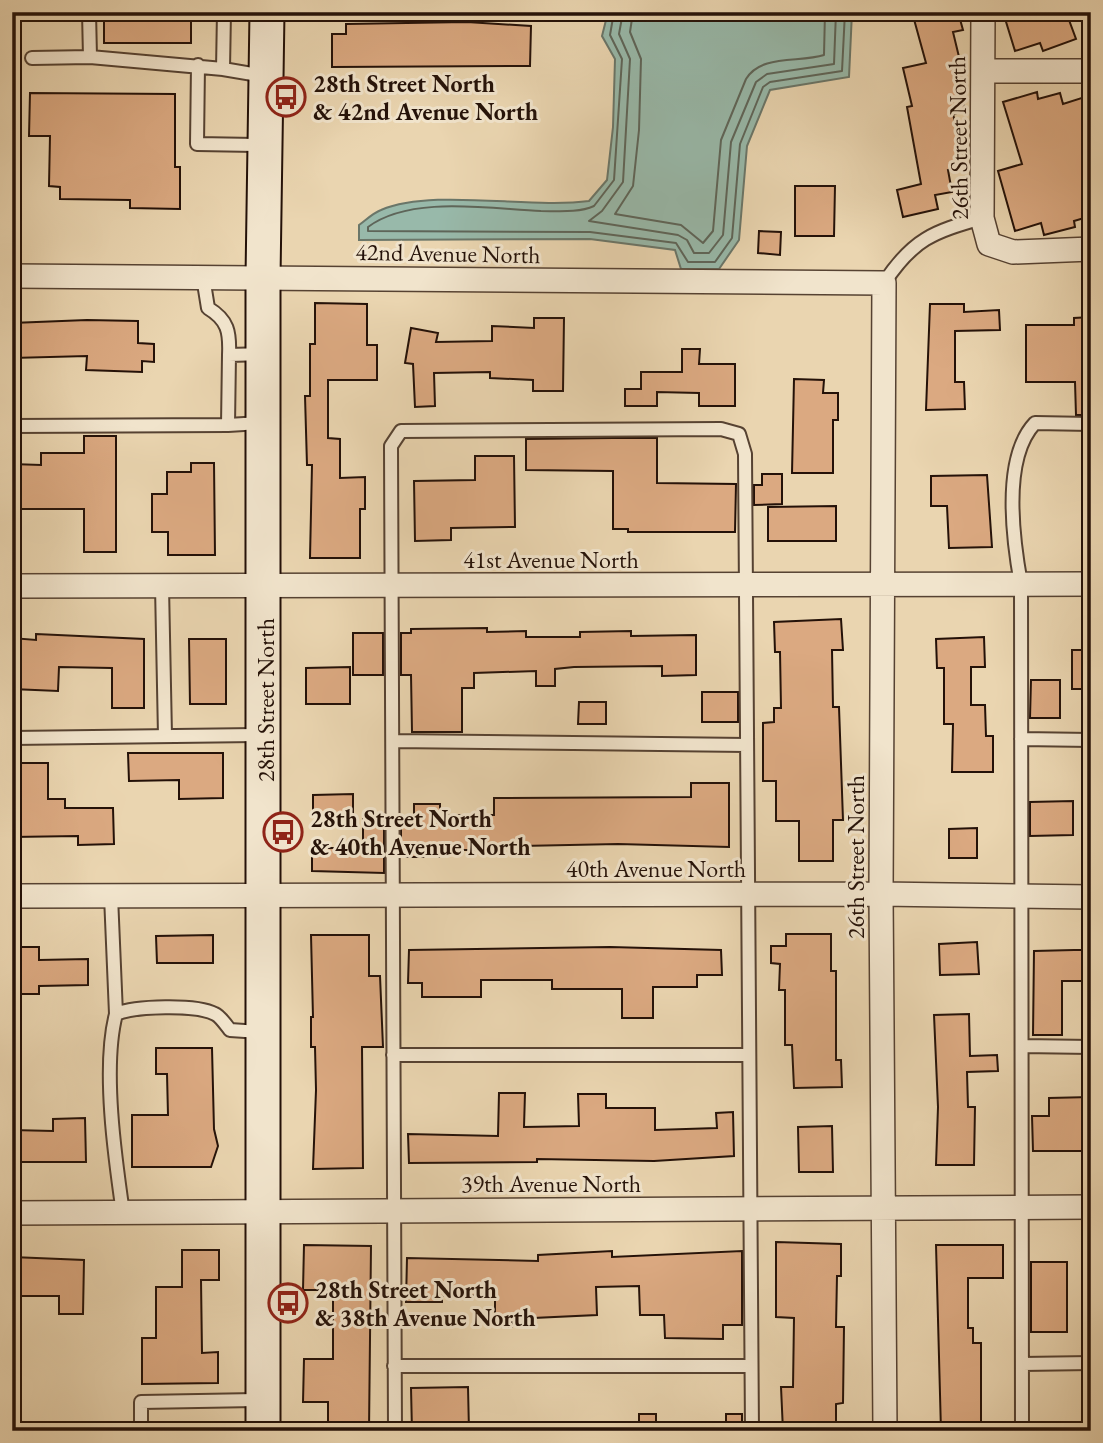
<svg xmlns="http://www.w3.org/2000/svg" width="1103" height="1443" viewBox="0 0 1103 1443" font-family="'EB Garamond',serif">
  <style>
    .water { fill: #98b9aa; stroke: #6a7669; stroke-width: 2 }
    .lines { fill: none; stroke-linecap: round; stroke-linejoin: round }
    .shore { stroke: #5e6559; stroke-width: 2 }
    .building { fill: #dba981; stroke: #241108; stroke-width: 2 }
    .lane-casing { stroke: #564232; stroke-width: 16 }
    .street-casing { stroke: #564232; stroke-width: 26 }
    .secondary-casing { stroke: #241108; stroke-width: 37 }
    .lane { stroke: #f1e4cc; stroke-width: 12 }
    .street { stroke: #f1e4cc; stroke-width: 23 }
    .secondary { stroke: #f1e4cc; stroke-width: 33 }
    .labels { text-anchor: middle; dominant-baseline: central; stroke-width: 6; stroke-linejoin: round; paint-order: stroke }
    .poi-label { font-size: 24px; font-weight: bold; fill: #241108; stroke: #f1e4cc; text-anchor: start }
    .street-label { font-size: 24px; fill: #241108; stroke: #f1e4cc }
  </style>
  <rect width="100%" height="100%" fill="#ead5b0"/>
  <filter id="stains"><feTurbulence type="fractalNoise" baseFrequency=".00286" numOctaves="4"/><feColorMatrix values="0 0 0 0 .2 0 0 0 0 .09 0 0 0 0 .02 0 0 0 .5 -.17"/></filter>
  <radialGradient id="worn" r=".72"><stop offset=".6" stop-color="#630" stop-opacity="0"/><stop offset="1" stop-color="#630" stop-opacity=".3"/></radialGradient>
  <path class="water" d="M608,12h244l-3,65 -79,13 -23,56 -8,94 -20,29h-38l-6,-19 -85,-11 -231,1v-15c7,-5 14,-12 22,-15 53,-22 147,-1 208,-9l18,-21 6,-53 2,-68 -13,-23z"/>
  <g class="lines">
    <path class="shore" d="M614,12l-4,23 12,24 -8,121 -20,26c-15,7 -36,5 -53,5 -51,-2 -130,-16 -173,16v4l222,1 86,11 12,19h27l17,-24 8,-94 23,-57 7,-5 72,-11 3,-59
      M623,12l-4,22 11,25 -7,123 -21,29 -13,10 89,14 9,5 7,13h15l14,-18 8,-93 25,-60 11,-8 67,-10 2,-52
      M633,12l-3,20 11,27 -2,71 -6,56 -18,28 66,11 22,18 10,-12 8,-91 25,-61c15,-25 53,-16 78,-24l1,-43"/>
  </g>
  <path class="building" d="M104,12h87v31h-87z
    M912,12h46l5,18 -10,2 13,54 -6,1 5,24 -12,3 13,52 -18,4 4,22 -17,3 3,14 -35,8 -6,-27 24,-6 -14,-77 5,-1 -9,-38 23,-5z
    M1003,12h63l10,27 -33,12 -3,-8 -25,8z
    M467,22l64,4 -1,40 -198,1v-33h14v-10z
    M1037,92l1,7 22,-6 3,11 28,-9v121l-17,5 1,6 -31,8 -3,-12 -26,8 -17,-60 24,-7 -19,-62z
    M30,93l145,1v73h5v42l-50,-1v-8l-70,-1v-12l-11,-1 1,-50h-21z
    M795,186h40l-1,50h-39z
    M759,231l22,1 -1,23 -22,-2z
    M315,303l52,1v41h10v35h-49v58l12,1v39l25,-1v32h-5v49h-50l2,-93h-5l-2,-69h5v-52h5z
    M930,304h34v8l35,-2 1,20 -45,1v51h9l1,27 -39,1z
    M1091,317v98h-15l-1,-33h-49v-57h48v-7z
    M534,318h30l-1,73h-30v-11l-43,-2v-6l-56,1 1,33 -20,1 -2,-43 -8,-1 6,-35 27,5 -2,9 56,-1v-15l42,2z
    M87,320l51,1v22l16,1v18l-12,-1v11l-56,-2 1,-14 -75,2v-35z
    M682,349h18l-1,15h36v42h-36v-13l-42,-1v14h-32v-17h16v-17h41z
    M794,379l30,1 -1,13h15v27h-5v53h-41z
    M84,436h32v116h-32v-43h-72v-45l29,1v-12h43z
    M613,438h44v45l79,1 -1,48h-107v-3h-15v-58l-87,-1v-31z
    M475,456h39l1,71 -64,1v12l-36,1 -1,-60 61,-1z
    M191,463h23l1,92h-47v-23h-16v-38h15v-22h24z
    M762,474h20v30l-28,1v-20h8z
    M987,475l5,72 -43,1 -2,-42h-16v-30z
    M836,506v35h-68v-34z
    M841,619l2,31h-11l1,57h6l4,113h-10v41h-34v-40h-23v-40h-13v-58l11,-1v-14h7l-1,-56h-5l-1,-30z
    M487,628v4l39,-1v6h54v-5l51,-1v5l65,-1v40l-34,1v-10l-88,1 -19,2v17h-19v-15l-62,2v15h-12v44h-50l-1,-57h-10v-42h10v-4z
    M353,633h30v42h-30z
    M36,634l108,5v69h-32v-40l-53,-1 -1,24 -46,-2v-51l24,2z
    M984,637l1,30h-14v38h14l1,31h7v36h-41l1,-48h-9v-56h-7l-1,-29z
    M189,639h37v65h-36z
    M1072,650h19v39h-19z
    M350,667v37h-44v-36z
    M1031,680h29v38h-30z
    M702,692h36v30h-36z
    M579,702h27v22h-28z
    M128,753h95v45l-44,1v-19l-50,1z
    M12,763h36v36h17v9h48l1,36 -36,1v-9l-66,1z
    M691,783h38v64l-111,-3 -139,3v3h-39l-1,7h-38v-38h13v-15h26v11h54v-17l197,-1z
    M353,794v19l-40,1v-19z
    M1073,801v34l-43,1v-34z
    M363,819h21v54l-72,-2v-23h51z
    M977,828v30h-28v-29z
    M786,934h45v37h5v89h5l1,27 -48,1 -2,-43h-7v-55h-6l1,-26 -9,-1v-17h15z
    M213,935v28h-56l-1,-27z
    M311,935h58v41h11l3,71h-21l1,121 -50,1 3,-79 -1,-43h-4v-30h2z
    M977,942l2,32 -39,1 -1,-31z
    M12,947h27v13l49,-1v26l-49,1v8h-27z
    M610,947l111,3 1,25h-25v12h-44v31h-31v-29h-70v-9h-71v17h-59v-14h-14l1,-33z
    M1074,950h17v31h-29v54h-29l1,-84z
    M969,1014l1,42 27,-1 1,16 -31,1 1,35h7l-1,58h-38l2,-58 -4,-92z
    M156,1048h56l2,81 4,17 -7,21h-79v-52h36l-1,-41h-11z
    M499,1093h26l-1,34 55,-1 -1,-32h28v14h49v22l62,-2 -1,-15 17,-1 1,44 -80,5 -117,-2v3l-128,1 -1,-29 90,2z
    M1091,1097v54h-58l-1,-35h17v-18z
    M85,1118l1,44h-74v-32l41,1v-12z
    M832,1126l1,46h-34l-1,-45z
    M776,1242l65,2v32h-4l-1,51h8l-1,76 -7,1v27h-53l-2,-44h12l1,-69 -18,-1z
    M304,1245l67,1 -2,185h-41v-29h-25l1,-43h29v-69h-30z
    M936,1245h67v33h-35v50h5v15h8v88h-40z
    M182,1250h37v30h-18l1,73 16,-1v31l-76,1v-46h14v-51h26z
    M612,1251v6l130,-6v74h-19v14l-58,-1 -1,-23h-24l-1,-29 -43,1 1,28 -85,4v8h-17v-32l-53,1v6h-36l1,-44 131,3v-6z
    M12,1257l72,3 -1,54h-24v-18h-47z
    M1031,1262h36v70h-36z
    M468,1387l1,44h-57l-1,-43z
    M639,1414h17v17h-17z
    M726,1414h16v17h-16z"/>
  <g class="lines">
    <g class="lane-casing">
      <path id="lane" d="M89,12l1,45
        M32,58l58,-1 133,12 1,-57
        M198,65l-1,79 65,1
        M223,69l41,7
        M203,277l5,31c20,12 22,24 21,47l34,-1
        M884,283c29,-44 49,-51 98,-65
        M229,355l-1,70 34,-2
        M12,426l216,-1
        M162,586l3,150
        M12,738l248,-3
        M1021,739l70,1
        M393,741l354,4
        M111,896l5,118
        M1022,1046l69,1
        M393,1055h356
        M123,1213c-8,-55 -21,-146 -7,-199 19,-8 80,-10 99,0 5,2 11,11 15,16l31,2
        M1022,1364l69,-1
        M394,1366h357
        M141,1431v-29l121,-2
        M395,1431l-4,-985 10,-15 320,-2 18,5 6,20 7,977
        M1022,1431l-1,-847c-8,-44 -19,-126 14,-161l56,1"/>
    </g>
    <g class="street-casing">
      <path id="street" d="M983,12l-1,206 7,26 24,8 78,-3
        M983,71h108
        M12,276l872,7 -3,611 4,537
        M12,586l1079,-2
        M12,896l869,-2 210,3
        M12,1213l1079,-6"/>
    </g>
    <g class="secondary-casing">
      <path id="secondary" d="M263,1431v-1154l4,-265"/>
    </g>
    <use href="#lane" class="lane"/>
    <use href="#street" class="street"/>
    <use href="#secondary" class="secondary"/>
  </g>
  <defs>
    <g id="bus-ring" transform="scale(2.0125)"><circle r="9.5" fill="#f1e4cc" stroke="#8f2418" stroke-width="1.5"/><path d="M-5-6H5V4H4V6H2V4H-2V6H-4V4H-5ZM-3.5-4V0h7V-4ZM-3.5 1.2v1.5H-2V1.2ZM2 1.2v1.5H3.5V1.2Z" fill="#8f2418"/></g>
  </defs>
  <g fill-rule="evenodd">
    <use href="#bus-ring" x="286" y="97"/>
    <use href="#bus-ring" x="283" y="832"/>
    <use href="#bus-ring" x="288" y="1303"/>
  </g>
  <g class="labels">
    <g class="poi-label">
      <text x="313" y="83">28th Street North<tspan x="313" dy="28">&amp; 42nd Avenue North</tspan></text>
      <text x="310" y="818">28th Street North<tspan x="310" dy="28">&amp; 40th Avenue North</tspan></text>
      <text x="315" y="1289">28th Street North<tspan x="315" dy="28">&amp; 38th Avenue North</tspan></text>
    </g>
    <g class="street-label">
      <text transform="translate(958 138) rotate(-91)">26th Street North</text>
      <text transform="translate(448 253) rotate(1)">42nd Avenue North</text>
      <text x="551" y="559">41st Avenue North</text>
      <text transform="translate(265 700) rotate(-90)">28th Street North</text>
      <text transform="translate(855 857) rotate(-90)">26th Street North</text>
      <text x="656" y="868">40th Avenue North</text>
      <text x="551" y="1183">39th Avenue North</text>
    </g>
  </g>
  <rect width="1103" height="1443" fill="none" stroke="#ead5b0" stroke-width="42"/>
  <rect x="14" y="14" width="1075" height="1415" fill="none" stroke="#241108" stroke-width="3.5"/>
  <rect x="21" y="21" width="1061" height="1401" fill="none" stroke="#241108" stroke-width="2"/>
  <rect width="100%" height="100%" filter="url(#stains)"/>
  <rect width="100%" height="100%" fill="url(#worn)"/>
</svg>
